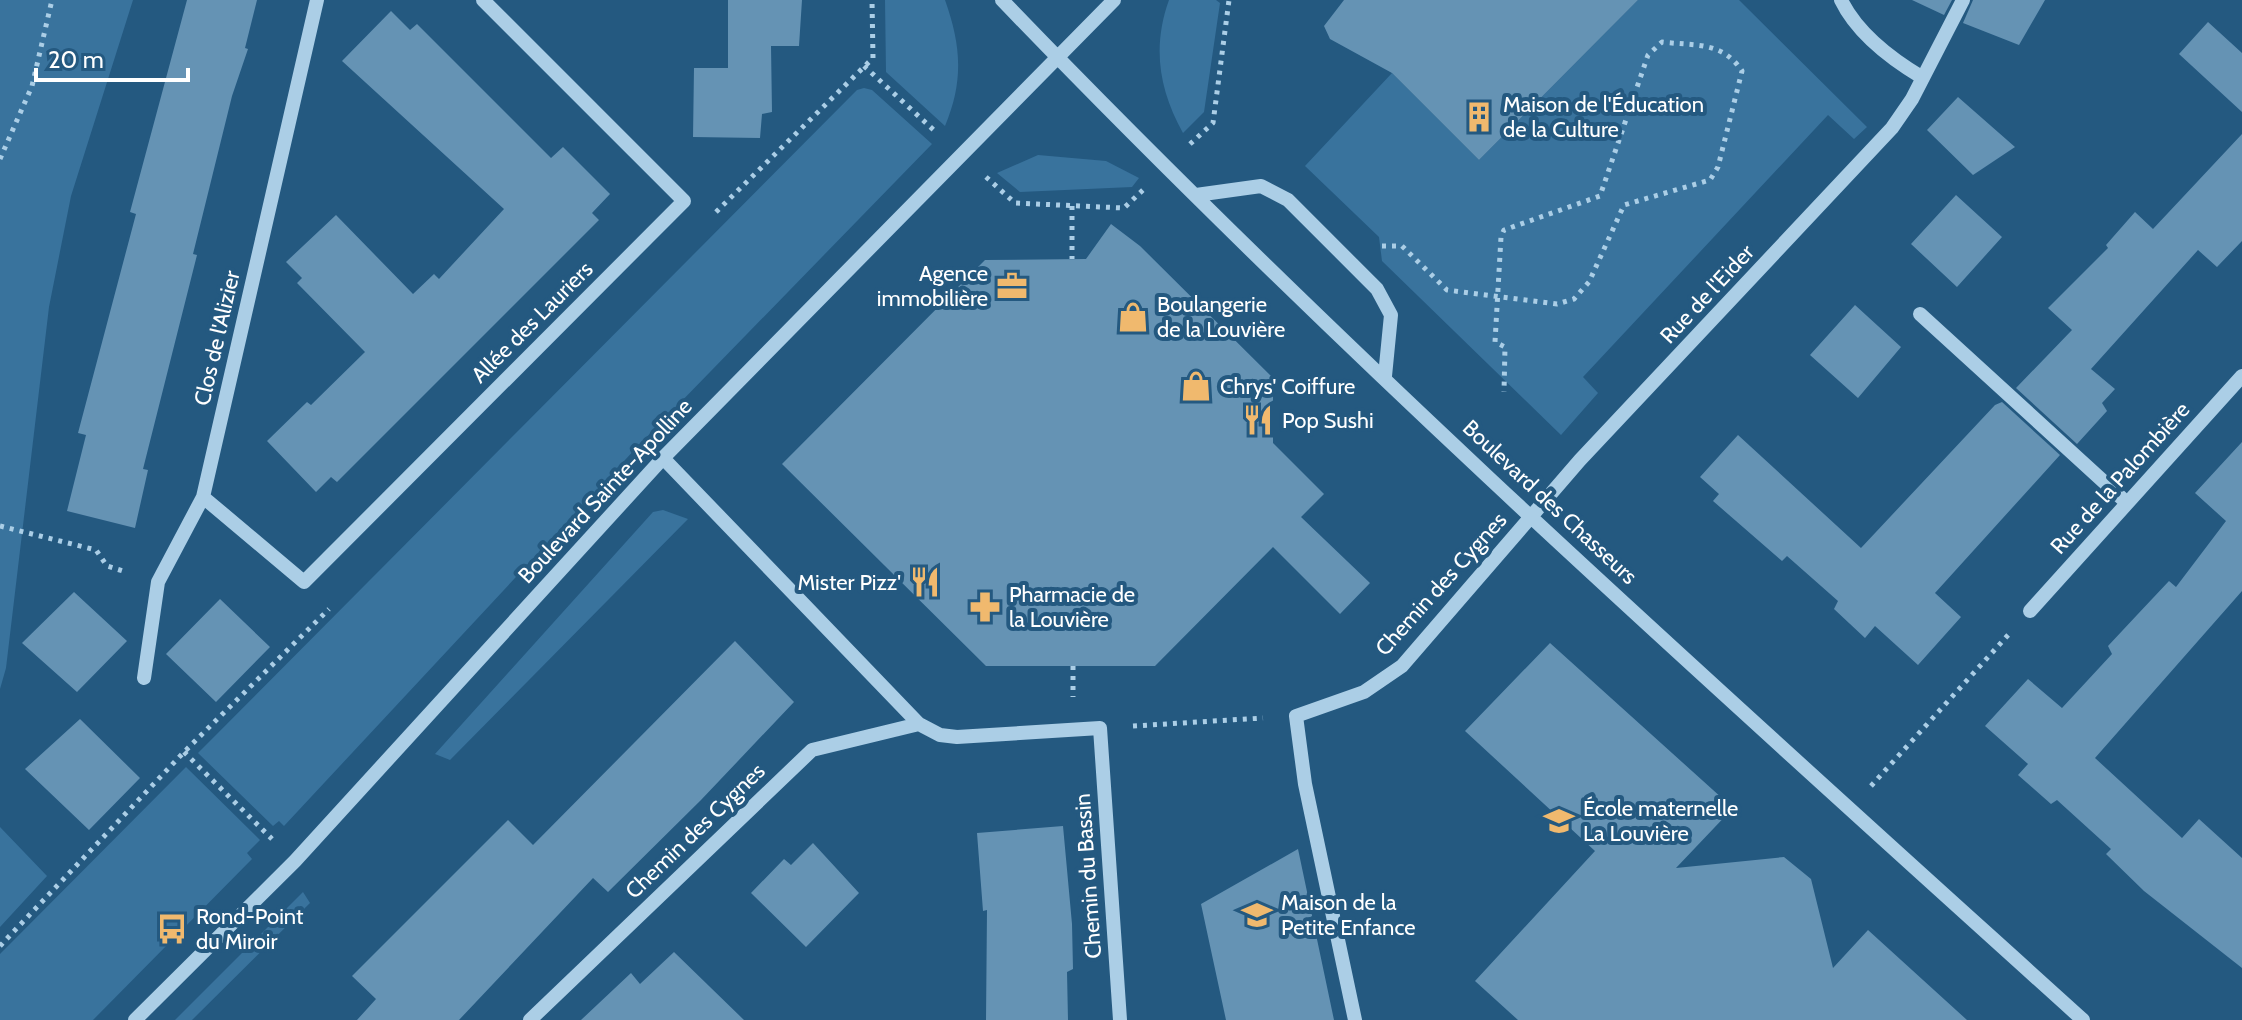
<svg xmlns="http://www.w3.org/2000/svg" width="2242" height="1020" viewBox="0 0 2242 1020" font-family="Cabin,sans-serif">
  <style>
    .green { fill: #39739d }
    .building { fill: #6593b4 }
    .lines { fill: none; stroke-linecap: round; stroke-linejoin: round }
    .path { stroke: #abcee6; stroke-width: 5; stroke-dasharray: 4 6; stroke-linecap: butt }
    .minor { stroke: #abcee6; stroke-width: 14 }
    .labels { text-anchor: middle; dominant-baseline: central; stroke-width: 8; stroke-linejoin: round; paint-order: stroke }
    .poi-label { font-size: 22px; fill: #fff; stroke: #245980; text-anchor: start }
    .street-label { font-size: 22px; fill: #fff; stroke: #245980 }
  </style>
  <rect width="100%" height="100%" fill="#245980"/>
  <path class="green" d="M0,0h133l-62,196 -22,111 -43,361 -6,21z
    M885,0h60c16,45 19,81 0,126l-59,-54z
    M1169,0h47l4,3 -16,109 -21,21c-24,-43 -31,-86 -14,-133z
    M1638,0h101l128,127 -13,12 -26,-24 -245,262 15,16 -37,42 -179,-174 -3,-24 -74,-71 87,-93 87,87z
    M864,88l8,2 60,54 -294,302 -354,380 -5,-5 -6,5 -75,-73 659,-663z
    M1038,155l68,6 33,17 -7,9 -112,5 -23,-19z
    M663,510l25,9 -238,241 -15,-6 218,-242z
    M186,767l74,73 -13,13 5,6 -159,161h-93v-66z
    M0,827l47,49 -47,51z
    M303,892l7,11 -118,117h-17z"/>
  <path class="building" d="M187,0h70l-12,48 3,1 -16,47 -39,158 4,1 -54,214 5,1 -13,58 -68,-17 19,-76 -8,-2 58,-219 -6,-2z
    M728,0h74l-3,46h-28l1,66 -10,2 -2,24 -67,-1 1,-69h34z
    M1344,0h294l-159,160 -87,-87 -62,-34 -6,-13z
    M1912,0h40l-8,15z
    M1973,0h72l-26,45 -56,-22z
    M391,11l19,19 7,-6 134,134 12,-11 47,47 -18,19 7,7 -262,262 -6,-5 -15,15 -49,-51 40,-39 4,3 54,-53 -68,-69 5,-5 -16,-16 50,-47 77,79 21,-20 5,5 65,-70 -162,-148z
    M2208,22l34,31v59l-63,-58z
    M1958,97l57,50 -42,28 -46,-45z
    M2242,134v107l-25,26 -19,-17 -107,119 24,20 -13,14 5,8 -30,33 -61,-56 56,-58 -24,-22 60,-60 -2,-3 29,-33 18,17z
    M1956,195l46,42 -45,50 -46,-43z
    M1111,224l29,22 133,132v65l51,51 -23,23 69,66 -30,31 -67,-67 -118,119h-169l-204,-202 203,-204 101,-1z
    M1855,305l46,42 -43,51 -48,-43z
    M2002,402l58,53 -125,138 26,24 -43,48 -43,-39 -10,12 -31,-29 4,-8 -51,-45 -5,5 -69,-60 6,-7 -19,-17 38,-42 123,113 134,-143z
    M2242,442v149l-147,167 87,80 17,-19 43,39v110l-98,-77 -38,-37 5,-5 -54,-49 -6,4 -33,-29 10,-11 -43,-38 43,-47 34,29 50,-54 -4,-8 29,-31 32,-34 7,6 50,-66 -31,-28z
    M74,592l53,49 -50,51 -55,-49z
    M220,599l50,48 -54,55 -50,-48z
    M735,641l59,61 -93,98 -93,92 -15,-14 -134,142h-102l19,-21 -24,-23 156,-156 25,25z
    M1550,643l183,165 -57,60 108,-11 27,22 22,89 35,-38 99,90h-449l-43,-39 120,-130 -130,-120z
    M80,719l60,59 -51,52 -64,-61z
    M1063,826l9,98 1,45 -6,3 1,48h-82l1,-110 -4,1 -6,-78z
    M813,843l46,50 -53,54 -55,-54 33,-34 7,6z
    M1298,849l36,171h-108l-25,-116z
    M674,952l70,68h-163l50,-47 9,11z"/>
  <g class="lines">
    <path class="path" d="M864,66l73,67
      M1190,144l23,-21 16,-123
      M0,159l32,-73 20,-86
      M986,177l29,26 109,5 19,-18
      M1072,206v53
      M716,212l157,-154 -1,-58
      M1382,246h20l45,44 110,14 17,-5 15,-17 35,-77 86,-25 8,-13 24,-96c-20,-30 -47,-25 -80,-29l-14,13 -48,141 -96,34 -3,7 -6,105 10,5 -1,45
      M0,526l96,24 11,16 19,6
      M1073,666v31
      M1133,726l130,-8
      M184,752l88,87
      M1871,786l138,-152
      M0,946l184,-194 145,-143"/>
    <path class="minor" d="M1002,0c343,357 714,688 1081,1020
      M1841,0c16,33 50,59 82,78
      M1196,195l65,-9 27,14 89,89 14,26 -6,61
      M1920,314l207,189
      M663,458l256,266 21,11 17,2 143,-9 20,292
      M203,497l101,85 380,-381 -201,-201
      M2030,611l212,-235
      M144,678l14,-96 45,-85 114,-497
      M135,1020l160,-159 368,-403 451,-458
      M530,1020l282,-270 107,-26
      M1355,1020l-50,-236 -9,-68 68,-24 38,-26 178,-206 312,-332 20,-29 51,-99"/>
  </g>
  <defs>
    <g id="building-bare" transform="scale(2.4)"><path d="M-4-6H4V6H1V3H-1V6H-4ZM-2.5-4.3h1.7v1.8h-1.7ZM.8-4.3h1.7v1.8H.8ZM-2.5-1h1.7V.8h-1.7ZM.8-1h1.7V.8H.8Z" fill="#f0b96e" stroke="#245980" stroke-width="2.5" paint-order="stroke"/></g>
    <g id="office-bare" transform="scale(2.4)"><path d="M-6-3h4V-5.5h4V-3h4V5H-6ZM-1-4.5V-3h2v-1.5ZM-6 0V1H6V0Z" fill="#f0b96e" stroke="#245980" stroke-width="2.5" paint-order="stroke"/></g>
    <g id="shop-bare" transform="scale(2.4)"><path d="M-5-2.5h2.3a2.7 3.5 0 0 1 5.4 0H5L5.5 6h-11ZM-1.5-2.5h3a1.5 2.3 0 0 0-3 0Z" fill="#f0b96e" stroke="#245980" stroke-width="2.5" paint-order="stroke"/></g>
    <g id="restaurant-bare" transform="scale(2.4)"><path d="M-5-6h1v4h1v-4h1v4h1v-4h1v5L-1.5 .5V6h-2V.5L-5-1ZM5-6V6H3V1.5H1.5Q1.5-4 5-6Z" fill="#f0b96e" stroke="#245980" stroke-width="2.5" paint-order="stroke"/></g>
    <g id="pharmacy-bare" transform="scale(2.4)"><path d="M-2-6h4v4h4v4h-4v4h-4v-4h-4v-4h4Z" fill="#f0b96e" stroke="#245980" stroke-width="2.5" paint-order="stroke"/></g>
    <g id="school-bare" transform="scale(2.4)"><path d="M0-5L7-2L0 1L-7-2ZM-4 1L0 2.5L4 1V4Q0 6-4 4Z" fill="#f0b96e" stroke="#245980" stroke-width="2.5" paint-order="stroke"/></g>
    <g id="bus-bare" transform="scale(2.4)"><path d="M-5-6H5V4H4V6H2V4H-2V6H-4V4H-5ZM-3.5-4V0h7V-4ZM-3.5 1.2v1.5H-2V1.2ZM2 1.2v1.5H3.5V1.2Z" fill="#f0b96e" stroke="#245980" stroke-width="2.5" paint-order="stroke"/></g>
  </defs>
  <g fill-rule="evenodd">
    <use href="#building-bare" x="1479" y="117"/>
    <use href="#office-bare" x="1012" y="286"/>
    <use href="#shop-bare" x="1133" y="317"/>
    <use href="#shop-bare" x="1196" y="386"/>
    <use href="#restaurant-bare" x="1258" y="420"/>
    <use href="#restaurant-bare" x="925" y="582"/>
    <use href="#pharmacy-bare" x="985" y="607"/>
    <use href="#school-bare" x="1559" y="821"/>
    <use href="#school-bare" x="1257" y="915"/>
    <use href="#bus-bare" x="172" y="929"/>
  </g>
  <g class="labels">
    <g class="poi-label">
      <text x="1503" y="104">Maison de l'Éducation<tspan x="1503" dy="25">de la Culture</tspan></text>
      <text x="988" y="273" text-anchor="end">Agence<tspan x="988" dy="25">immobilière</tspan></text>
      <text x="1157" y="304">Boulangerie<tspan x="1157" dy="25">de la Louvière</tspan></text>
      <text x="1220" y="386">Chrys' Coiffure</text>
      <text x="1282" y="420">Pop Sushi</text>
      <text x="901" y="582" text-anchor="end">Mister Pizz'</text>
      <text x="1009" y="594">Pharmacie de<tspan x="1009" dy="25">la Louvière</tspan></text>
      <text x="1583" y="808">École maternelle<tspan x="1583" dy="25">La Louvière</tspan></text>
      <text x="1281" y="902">Maison de la<tspan x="1281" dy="25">Petite Enfance</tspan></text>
      <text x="196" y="916">Rond-Point<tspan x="196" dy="25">du Miroir</tspan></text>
    </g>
    <g class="street-label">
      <text transform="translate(1707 294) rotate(-47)">Rue de l'Eider</text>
      <text transform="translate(532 322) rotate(-45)">Allée des Lauriers</text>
      <text transform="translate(217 338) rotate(-77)">Clos de l'Alizier</text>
      <text transform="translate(2120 478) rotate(-48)">Rue de la Palombière</text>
      <text transform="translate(605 491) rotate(-47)">Boulevard Sainte-Apolline</text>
      <text transform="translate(1550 502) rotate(43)">Boulevard des Chasseurs</text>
      <text transform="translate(1441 584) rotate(-48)">Chemin des Cygnes</text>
      <text transform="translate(695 831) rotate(-44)">Chemin des Cygnes</text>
      <text transform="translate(1088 876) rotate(-94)">Chemin du Bassin</text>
    </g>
  </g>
  <path d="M36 68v12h152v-12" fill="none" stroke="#ffffff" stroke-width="4"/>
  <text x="48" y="68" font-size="24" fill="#ffffff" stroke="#245980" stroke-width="6" paint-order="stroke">20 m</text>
</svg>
